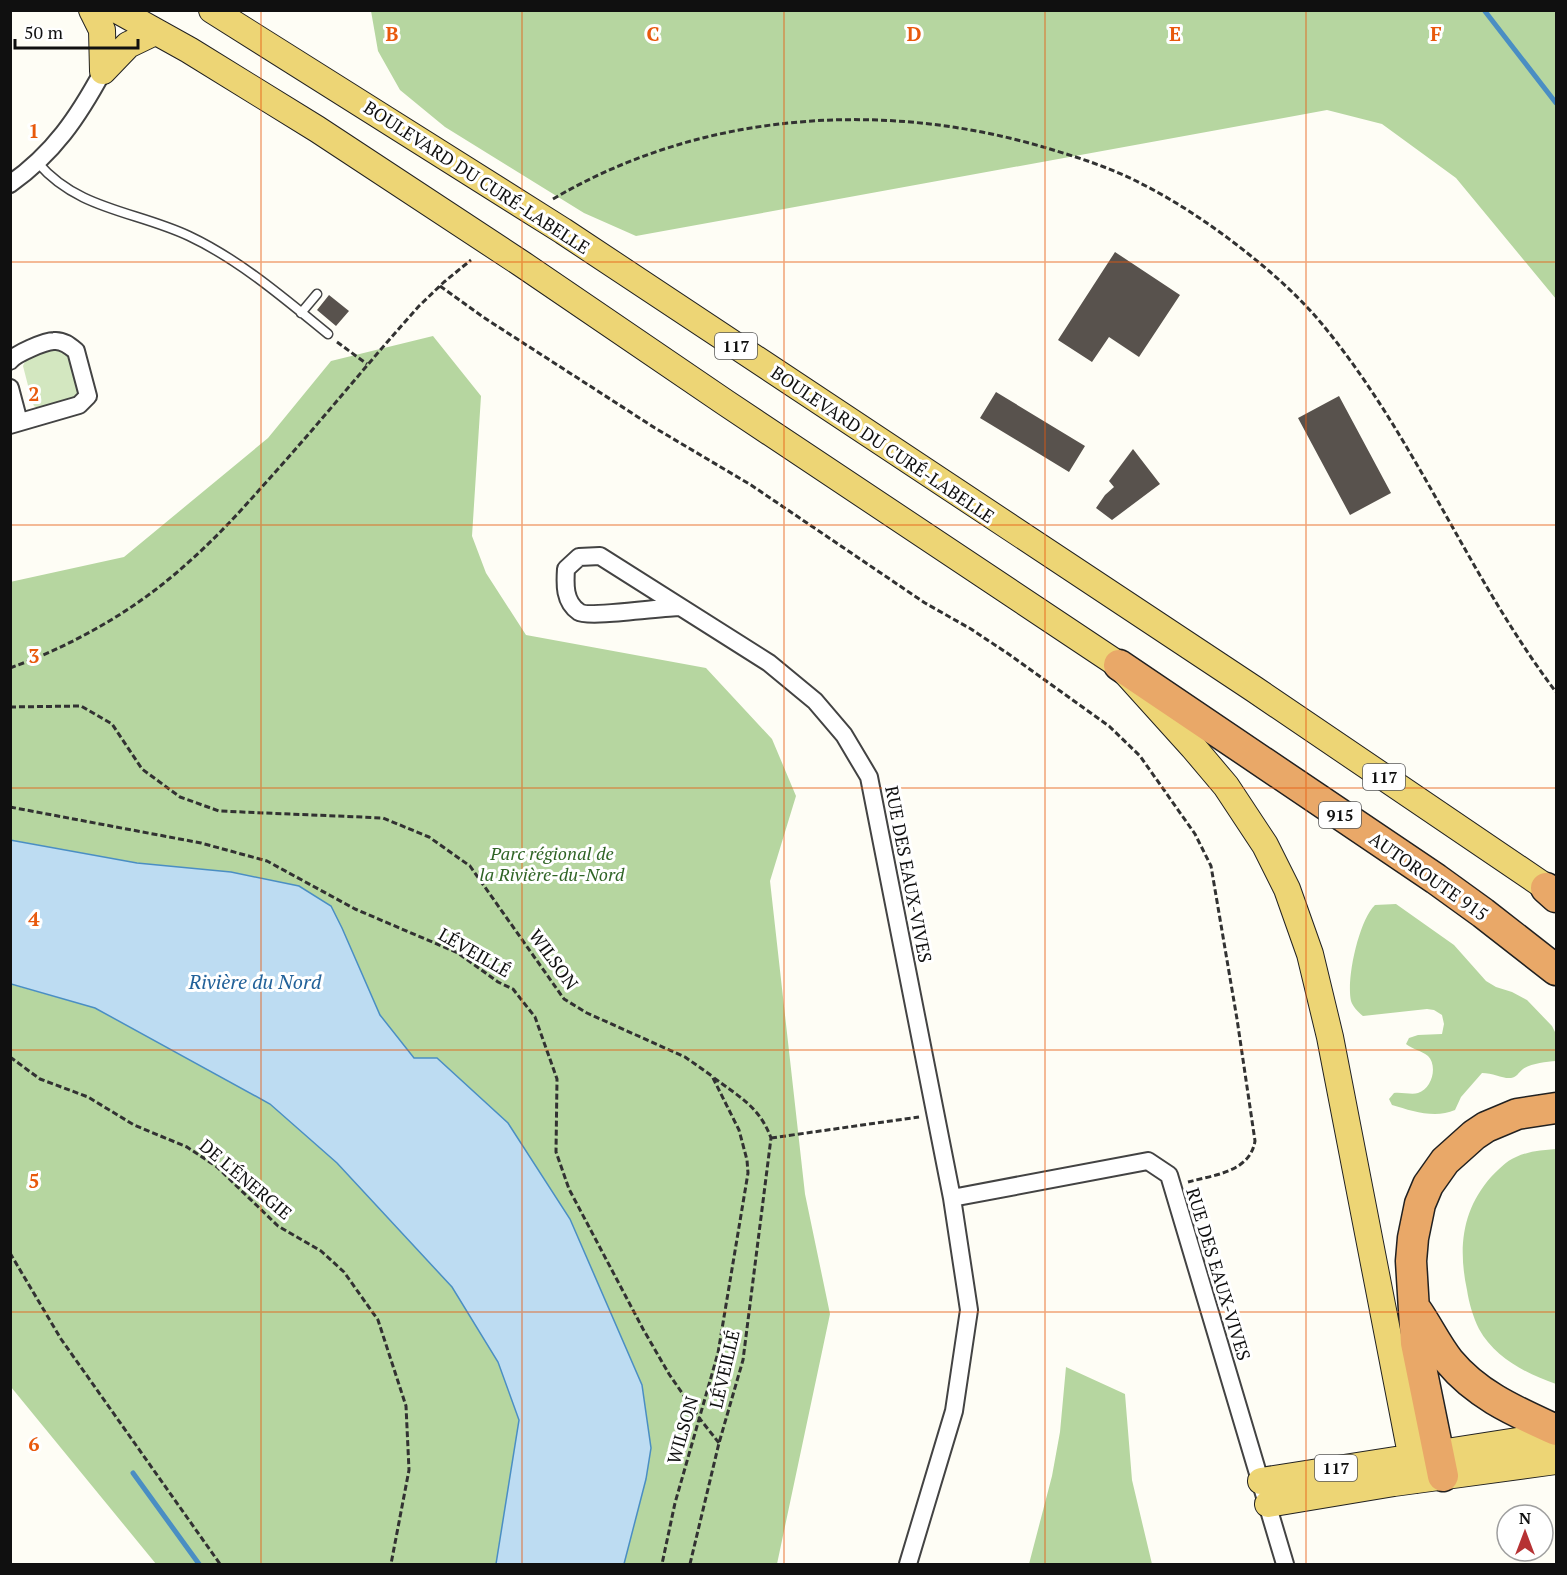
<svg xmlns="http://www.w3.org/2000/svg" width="1567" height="1575" viewBox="0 0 1567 1575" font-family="'PT Serif',serif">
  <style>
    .green { fill: #d3e7c0 }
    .forest { fill: #b6d6a0 }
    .water { fill: #bddcf2; stroke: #4a8ec3; stroke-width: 1.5 }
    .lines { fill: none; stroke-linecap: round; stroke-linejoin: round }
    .stream { stroke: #4a8ec3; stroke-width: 5 }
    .building { fill: #58524d }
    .service-casing { stroke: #434343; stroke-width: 11 }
    .minor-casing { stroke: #434343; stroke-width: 20 }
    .primary-casing { stroke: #212121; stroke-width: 28 }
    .motorway-casing { stroke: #212121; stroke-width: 33 }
    .path { stroke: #323232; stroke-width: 3; stroke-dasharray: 6 3; stroke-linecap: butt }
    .service { stroke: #fff; stroke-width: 8 }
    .minor { stroke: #fff; stroke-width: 16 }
    .primary { stroke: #edd575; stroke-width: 26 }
    .motorway { stroke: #e9a868; stroke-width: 30 }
    .grid { fill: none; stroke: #e8590c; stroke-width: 1.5; stroke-opacity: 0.55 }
    .labels { text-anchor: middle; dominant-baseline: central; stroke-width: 6; stroke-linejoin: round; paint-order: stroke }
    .shield { fill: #fff; stroke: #585858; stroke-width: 1.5 }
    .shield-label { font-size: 16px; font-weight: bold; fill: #101010 }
    .street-label { font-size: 18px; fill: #101010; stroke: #fff }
    .park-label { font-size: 18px; font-style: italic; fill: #2f6425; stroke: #fff }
    .water-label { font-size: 20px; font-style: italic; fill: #226199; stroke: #fff }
    .grid-label { font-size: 20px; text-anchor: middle; font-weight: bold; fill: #e8590c; stroke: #fff; stroke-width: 6; stroke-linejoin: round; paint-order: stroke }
  </style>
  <rect width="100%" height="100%" fill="#fefdf5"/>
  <path class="green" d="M56,349l11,1 15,40 -4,7 -40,11 -4,-2 -2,-5 -9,-35c4,-12 22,-13 33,-17z"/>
  <path class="forest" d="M371,11h1185v288l-100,-121 -74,-54 -55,-14 -691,126 -52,-23 -139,-86 -45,-37 -22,-39z
    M433,336l48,60 -9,140 14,37 40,62 180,33 66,71 24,57 -26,85 35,313 25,120 -53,250h-153l22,-85 5,-31 -9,-63 -72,-166 -62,-96 -71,-65h-23l-34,-43 -50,-109 -31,-20 -63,-13 -99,-10 -126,-23 -1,-258 114,-25 144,-119 63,-77z
    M1396,904l58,41 32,36 10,6 16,5 15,8 25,26 4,8v27c-10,1 -24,2 -33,8 -5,4 -6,8 -12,9 -8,1 -18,-5 -29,-5l-21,24 -6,13c-20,9 -43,1 -63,-5l-3,-6 5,-6c8,-1 18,2 24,0 14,-4 20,-27 10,-37 -6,-5 -16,-7 -22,-12l3,-6 9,-3 24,-1 2,-10 -2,-9 -8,-5 -7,-1 -64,7c-5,-4 -10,-9 -12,-15 -5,-22 8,-81 24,-96z
    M10,984l85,24 175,96 67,59 115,124 46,75 21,58 -23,144h-340l-145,-177z
    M1556,1149v235c-29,-10 -61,-26 -77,-55 -6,-12 -10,-26 -12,-39 -9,-42 -5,-80 24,-113 7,-7 15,-16 25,-20 13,-6 27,-7 40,-8z
    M1066,1367l59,27 7,86 20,84h-123l23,-88 8,-44z"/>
  <path class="water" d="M10,840l127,23 94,9 68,14 32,20 11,22 38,87 34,43h23l71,65 62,96 72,166 9,63 -5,31 -22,85h-128l23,-144 -21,-58 -46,-75 -115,-124 -67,-59 -175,-96 -84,-24z"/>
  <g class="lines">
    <path class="stream" d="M1484,10l72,93
      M133,1473l66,91"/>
  </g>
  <path class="building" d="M1115,252l65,43 -41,62 -30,-20 -17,25 -34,-22z
    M329,295l20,16 -13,15 -19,-16z
    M996,392l89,54 -16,26 -89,-54z
    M1339,396l52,97 -41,22 -52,-97z
    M1133,449l27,35 -48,36 -16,-12 9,-13 9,-8 -5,-6z"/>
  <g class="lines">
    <g class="service-casing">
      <path id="service" d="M38,163c40,47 98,48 151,73 51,24 96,63 139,98
        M301,313l16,-19"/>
    </g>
    <g class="minor-casing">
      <path id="minor" d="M10,184c44,-31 68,-67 93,-113
        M10,361c5,-7 35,-20 44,-20 9,-1 16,5 22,10l12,45 -9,9 -69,20
        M10,388l9,34
        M680,607c-17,0 -92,11 -101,5 -15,-10 -14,-28 -13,-43l13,-12 21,-1 169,107 46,38 29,34 25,42 83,421 17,112 -15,101 -46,153
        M952,1198l196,-37 21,14 116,389"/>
    </g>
    <g class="primary-casing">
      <path id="primary" d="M92,10l10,20 1,41
        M117,10l72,40 128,79 205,135 204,139 393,262 74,82 33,39 39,59 22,44 23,65 20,83 86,443
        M212,10l351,221 691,458 302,205
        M103,71l25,-26 27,-13
        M1261,1481l295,-46
        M1268,1504l126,-21 162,-22"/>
    </g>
    <g class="motorway-casing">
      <path id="motorway" d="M1119,665l317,214 47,34 73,57
        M1546,888l10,9
        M1417,1311c11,16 20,35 32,50 29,35 68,51 107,69
        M1443,1476l-27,-133 -5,-82 2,-23 7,-34 8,-19 17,-24 29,-26 12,-8 31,-13 39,-6"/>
    </g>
    <path class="path" d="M553,199c149,-88 333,-100 497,-50 30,9 61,19 90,34 34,17 67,39 97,62 31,24 60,49 85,79 93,112 146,252 234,368
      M440,286l43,31 172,111 96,57 174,118 46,26 39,26 99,71 31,30 55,78 16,32 26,153 18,122c-5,31 -41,34 -67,41
      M337,342l30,22
      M10,668c56,-20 113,-51 159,-89 33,-27 63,-58 91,-90 55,-60 105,-123 159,-183l25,-24 27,-22
      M10,707l71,-1 31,18 30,45 38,28 39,14 164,7 46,19 41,29 94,133 23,14 98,44 27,19 27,54 8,30 1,13 -30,180 -43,150 -13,61
      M10,807l191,36 66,18 88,48 103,44 40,29 15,7 22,28 22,62 -1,73 13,37 74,140 26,45 31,45 19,24
      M10,1057l30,22 48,18 46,28 53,22 30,20 61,59 43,25 23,21 34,48 28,86 3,64 -18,94
      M771,1138l148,-21
      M10,1253l51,86 159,225
      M690,1564l29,-121 24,-83 28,-222c-12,-32 -32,-41 -58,-61"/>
    <use href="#service" class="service"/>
    <use href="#minor" class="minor"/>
    <use href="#primary" class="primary"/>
    <use href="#motorway" class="motorway"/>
  </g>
  <path class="grid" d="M261,10v1554M522,10v1554M784,10v1554M1045,10v1554M1306,10v1554M10,262h1546M10,525h1546M10,788h1546M10,1050h1546M10,1312h1546"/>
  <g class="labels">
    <g class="shield">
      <rect x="715" y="333" width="42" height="26" rx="4.5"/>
      <rect x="1363" y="764" width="42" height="26" rx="4.5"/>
      <rect x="1319" y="802" width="42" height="26" rx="4.5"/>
      <rect x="1315" y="1455" width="42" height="26" rx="4.5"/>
    </g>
    <g class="shield-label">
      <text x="736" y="346">117</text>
      <text x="1384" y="777">117</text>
      <text x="1340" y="815">915</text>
      <text x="1336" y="1468">117</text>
    </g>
    <g class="street-label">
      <text transform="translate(477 177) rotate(33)">BOULEVARD DU CURÉ-LABELLE</text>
      <text transform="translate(883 444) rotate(34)">BOULEVARD DU CURÉ-LABELLE</text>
      <text transform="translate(909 874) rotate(79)">RUE DES EAUX-VIVES</text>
      <text transform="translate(1429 876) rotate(35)">AUTOROUTE 915</text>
      <text transform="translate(475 952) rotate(30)">LÉVEILLÉ</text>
      <text transform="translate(554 959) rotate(54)">WILSON</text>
      <text transform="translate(246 1179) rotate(40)">DE L'ÉNERGIE</text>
      <text transform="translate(1219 1274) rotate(73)">RUE DES EAUX-VIVES</text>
      <text transform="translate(724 1369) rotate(-77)">LÉVEILLÉ</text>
      <text transform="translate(682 1430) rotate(-74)">WILSON</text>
    </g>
    <g class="park-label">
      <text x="552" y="853">Parc régional de<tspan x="552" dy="21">la Rivière-du-Nord</tspan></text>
    </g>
    <g class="water-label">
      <text x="255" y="981">Rivière du Nord</text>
    </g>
  </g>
  <g class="grid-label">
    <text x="392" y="41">B</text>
    <text x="653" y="41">C</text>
    <text x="914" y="41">D</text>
    <text x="1175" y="41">E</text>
    <text x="1436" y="41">F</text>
    <text x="34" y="138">1</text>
    <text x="34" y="401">2</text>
    <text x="34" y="663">3</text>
    <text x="34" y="926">4</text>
    <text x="34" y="1188">5</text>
    <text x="34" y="1451">6</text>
  </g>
  <rect width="1567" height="1575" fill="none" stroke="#101010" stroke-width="24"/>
  <g transform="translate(1525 1533)"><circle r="28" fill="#ffffff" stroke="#9f9f9f" stroke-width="1.5"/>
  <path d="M0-4.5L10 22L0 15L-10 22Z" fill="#b63234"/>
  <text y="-9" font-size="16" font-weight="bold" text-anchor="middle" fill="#101010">N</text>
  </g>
  <path d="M15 39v9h123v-9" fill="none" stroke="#101010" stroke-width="3"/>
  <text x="24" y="39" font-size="18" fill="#101010" stroke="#ffffff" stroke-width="4.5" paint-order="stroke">50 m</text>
</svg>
